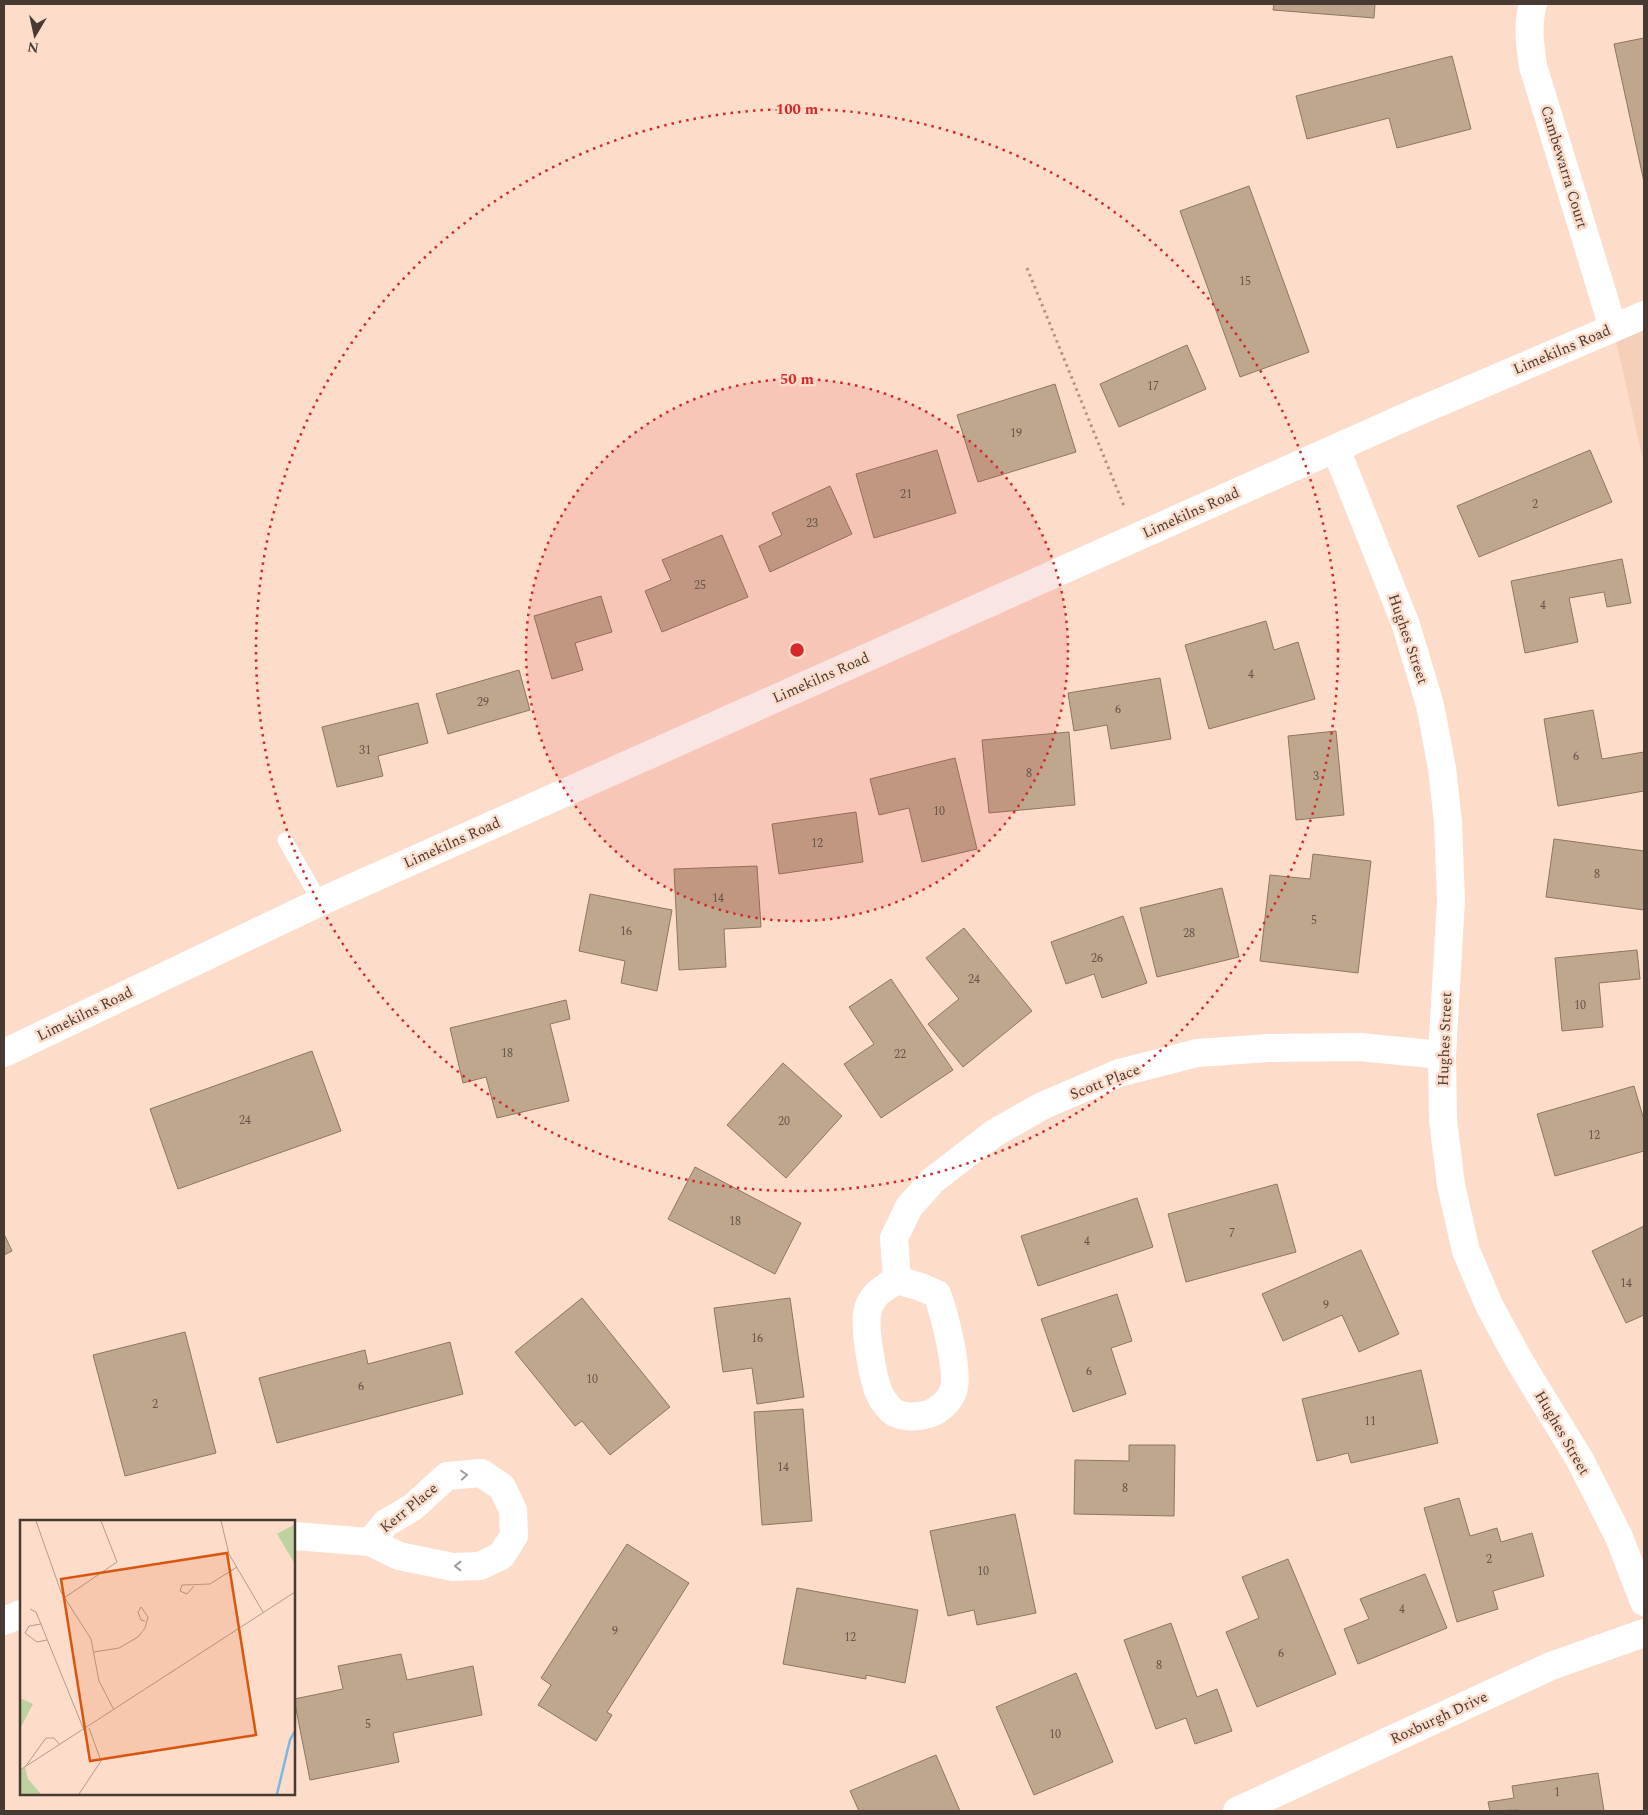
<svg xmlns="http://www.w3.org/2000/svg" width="1648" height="1815" viewBox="0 0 1648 1815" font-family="Spectral,serif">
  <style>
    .built { fill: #f5cfb8 }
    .building { fill: #bfa78e; stroke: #8d775f }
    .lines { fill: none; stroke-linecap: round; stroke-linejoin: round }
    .path { stroke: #ad9487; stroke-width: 3; stroke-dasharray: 2.5 4; stroke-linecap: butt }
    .service { stroke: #fff; stroke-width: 15 }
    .minor { stroke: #fff; stroke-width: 28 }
    .tertiary { stroke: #fff; stroke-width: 28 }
    .secondary { stroke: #fff; stroke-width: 28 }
    .oneway { stroke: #a39c99 }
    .ring { fill: none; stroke: #d62828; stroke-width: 2.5; stroke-dasharray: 2.5 5 }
    .labels { text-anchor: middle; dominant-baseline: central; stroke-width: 5; stroke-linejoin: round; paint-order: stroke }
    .number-label { font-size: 12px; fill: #65554a }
    .street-label { font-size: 15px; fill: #473a33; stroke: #fddcca }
    .inset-river { fill: none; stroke: #7ab8e3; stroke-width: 2.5 }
    .inset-road { fill: none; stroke: #b49b8e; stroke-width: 1 }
    .view { fill: #d85610; fill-opacity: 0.15; stroke: #d85610; stroke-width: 2.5 }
    .inset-edge { fill: none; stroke: #473a33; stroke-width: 2.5 }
    .centre { fill: #d62828; stroke: #fddcca; stroke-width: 2.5 }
    .ring-label { font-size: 15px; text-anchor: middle; font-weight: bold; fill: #d62828; stroke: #fddcca; stroke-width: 5; stroke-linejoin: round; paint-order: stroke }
  </style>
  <rect width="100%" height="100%" fill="#fddcca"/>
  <path class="built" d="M1644,315v149l-31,-136z"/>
  <path class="building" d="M1274,4h101l-1,14 -101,-8z
    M1644,38v144l-30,-138z
    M1452,56l19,73 -74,19 -8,-30 -82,21 -11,-43z
    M1249,186l60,166 -69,25 -60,-166z
    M1187,345l19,44 -87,38 -19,-43z
    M1055,384l21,68 -98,30 -21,-67z
    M937,450l19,63 -82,25 -18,-64z
    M1590,450l22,52 -133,55 -22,-51z
    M830,486l22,48 -82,38 -11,-26 23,-11 -10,-22z
    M722,535l26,62 -86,35 -17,-41 26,-11 -9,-20z
    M1622,559l9,44 -24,4 -3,-15 -35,6 9,44 -53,11 -14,-72z
    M601,596l11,36 -37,11 8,27 -31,9 -18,-63z
    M1266,621l8,29 24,-8 17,57 -106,30 -24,-84z
    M519,670l11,40 -82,24 -12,-40z
    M1160,678l11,61 -60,10 -4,-24 -33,6 -6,-38z
    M418,703l10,40 -50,13 5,20 -46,11 -15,-60z
    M1593,710l9,49 42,-7v39l-86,15 -14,-87z
    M1336,731l8,84 -48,5 -8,-84z
    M1069,732l6,73 -86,8 -7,-73z
    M955,758l22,91 -55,13 -13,-54 -30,7 -9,-36z
    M856,812l7,50 -84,12 -7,-50z
    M1554,839l90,12v59l-98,-13z
    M1313,854l58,7 -13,112 -98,-12 10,-86 40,4z
    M757,866l4,61 -37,2 2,38 -47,3 -5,-101z
    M1222,888l17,69 -82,20 -17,-69z
    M590,894l82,16 -15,81 -36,-8 4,-22 -46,-10z
    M1123,916l24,67 -45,15 -8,-24 -28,10 -15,-42z
    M964,928l68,83 -69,56 -35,-43 31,-25 -33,-41z
    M1637,950l3,29 -41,4 4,44 -41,4 -7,-73z
    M891,979l62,91 -72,48 -37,-54 30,-20 -25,-37z
    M566,1000l4,19 -20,5 19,77 -72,17 -11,-41 -23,6 -13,-55z
    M312,1051l29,80 -163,58 -28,-80z
    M783,1063l59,53 -56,62 -59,-53z
    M1634,1086l10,34v31l-89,25 -18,-62z
    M695,1167l106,56 -26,51 -107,-55z
    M1277,1184l19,68 -110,30 -18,-68z
    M1137,1198l16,49 -115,39 -17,-50z
    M1644,1226v89l-18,8 -34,-72z
    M4,1234l8,17 -8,4z
    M1361,1250l38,84 -40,18 -17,-37 -59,26 -21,-47z
    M1117,1294l15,47 -21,7 15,46 -53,18 -32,-93z
    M582,1298l88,109 -60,48 -28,-34 -7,5 -60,-74z
    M790,1298l14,99 -47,7 -5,-36 -29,4 -9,-64z
    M185,1332l31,121 -91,23 -32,-121z
    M450,1342l13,52 -186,49 -18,-65 106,-28 3,14z
    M1421,1370l17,73 -87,20 -3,-10 -31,8 -15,-62z
    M803,1409l9,112 -50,4 -8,-113z
    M1129,1445h46l-1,71 -100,-2 1,-54 54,1z
    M1459,1498l11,38 27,-8 4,14 31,-9 12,43 -51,15 5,18 -41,13 -33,-114z
    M1015,1514l21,99 -59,12 -3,-15 -26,6 -18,-85z
    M627,1544l62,39 -82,129 5,3 -16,26 -58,-36 13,-20 -10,-7z
    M1288,1559l48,115 -79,33 -31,-75 33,-14 -17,-41z
    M1425,1574l22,54 -89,36 -14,-35 25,-10 -9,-20z
    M797,1588l121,22 -13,73 -39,-8v4l-83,-15z
    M1171,1623l26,74 20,-8 15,42 -37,13 -9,-26 -30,11 -32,-89z
    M401,1654l6,26 66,-14 9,49 -89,18 6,29 -89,18 -16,-81 49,-10 -5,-23z
    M1076,1673l37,89 -79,33 -38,-88z
    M936,1755l24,56h-101l-9,-20z
    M1598,1773l6,38h-85v-1l-29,1 -2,-9 26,-4 -2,-12z"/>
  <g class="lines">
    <path class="path" d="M1027,268l97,238"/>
    <path class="service" d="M285,840l35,62"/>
    <path class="minor" d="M1533,4c-6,20 -3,41 0,62l80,262
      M897,1280l-3,-42 15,-31 23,-26 61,-47 49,-28 77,-33 78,-20 72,-5 90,-1 83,8
      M897,1280l24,7 16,7c7,18 23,80 16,97 -3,10 -15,20 -24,23 -11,3 -23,4 -34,-1 -5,-3 -12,-12 -15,-18 -7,-15 -17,-70 -12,-86 5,-16 15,-20 29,-29z
      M294,1536l76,6 29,14 54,11 27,-1 21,-10 13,-20 -1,-26 -11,-23 -21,-14 -34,3 -34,31 -27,16 -16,19
      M4,1621l17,-7
      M1237,1811l314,-145 93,-33"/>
    <path class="tertiary" d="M1336,449l70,176 24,80 12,63 6,54 3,78 -9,155 1,65 8,65 15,66 23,54 31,57 60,98 39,77 25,65"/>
    <path class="secondary" d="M4,1053l316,-151 1090,-487 234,-100"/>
  </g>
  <defs><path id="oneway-chevron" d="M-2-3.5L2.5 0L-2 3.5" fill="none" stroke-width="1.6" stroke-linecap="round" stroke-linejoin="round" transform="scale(1.25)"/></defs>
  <g class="oneway">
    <use href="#oneway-chevron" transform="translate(464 1475) rotate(-5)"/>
    <use href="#oneway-chevron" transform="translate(458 1566) rotate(180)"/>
  </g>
  <circle cx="797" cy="650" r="271" fill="#d62828" fill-opacity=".12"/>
  <g class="ring">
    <circle cx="797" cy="650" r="271"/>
    <circle cx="797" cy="650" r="541"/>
  </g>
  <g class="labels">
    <g class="number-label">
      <text x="1245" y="281">15</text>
      <text x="1153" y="386">17</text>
      <text x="1016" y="433">19</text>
      <text x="906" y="494">21</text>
      <text x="1535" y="504">2</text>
      <text x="812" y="523">23</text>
      <text x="700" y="585">25</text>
      <text x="1543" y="605">4</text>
      <text x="1251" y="674">4</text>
      <text x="483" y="702">29</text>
      <text x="1118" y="709">6</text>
      <text x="365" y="750">31</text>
      <text x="1576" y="756">6</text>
      <text x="1029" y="773">8</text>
      <text x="1316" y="776">3</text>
      <text x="939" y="811">10</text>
      <text x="817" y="843">12</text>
      <text x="1597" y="874">8</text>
      <text x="718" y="898">14</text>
      <text x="1314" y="920">5</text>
      <text x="626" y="931">16</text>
      <text x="1189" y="933">28</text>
      <text x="1097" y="958">26</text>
      <text x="974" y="979">24</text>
      <text x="1580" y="1005">10</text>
      <text x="507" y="1053">18</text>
      <text x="900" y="1054">22</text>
      <text x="245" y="1120">24</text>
      <text x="784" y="1121">20</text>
      <text x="1594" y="1135">12</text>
      <text x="735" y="1221">18</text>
      <text x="1232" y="1233">7</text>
      <text x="1087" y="1241">4</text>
      <text x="1626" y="1283">14</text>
      <text x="1326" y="1305">9</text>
      <text x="757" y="1338">16</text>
      <text x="1089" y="1371">6</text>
      <text x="592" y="1379">10</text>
      <text x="361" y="1386">6</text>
      <text x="155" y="1404">2</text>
      <text x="1370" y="1421">11</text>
      <text x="783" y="1467">14</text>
      <text x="1125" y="1488">8</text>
      <text x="1489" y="1559">2</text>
      <text x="983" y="1571">10</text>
      <text x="1402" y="1609">4</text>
      <text x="615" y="1631">9</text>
      <text x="850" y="1637">12</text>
      <text x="1281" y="1653">6</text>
      <text x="1159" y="1665">8</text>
      <text x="368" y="1724">5</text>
      <text x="1055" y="1734">10</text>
      <text x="1557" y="1792">1</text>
    </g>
    <g class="street-label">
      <text transform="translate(1564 167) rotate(73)">Cambewarra Court</text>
      <text transform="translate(1562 350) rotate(-23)">Limekilns Road</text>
      <text transform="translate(1191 513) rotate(-24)">Limekilns Road</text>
      <text transform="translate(1408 639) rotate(71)">Hughes Street</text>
      <text transform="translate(821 678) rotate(-24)">Limekilns Road</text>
      <text transform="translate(452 843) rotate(-24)">Limekilns Road</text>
      <text transform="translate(85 1014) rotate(-26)">Limekilns Road</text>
      <text transform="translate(1445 1039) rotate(-88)">Hughes Street</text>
      <text transform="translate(1105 1082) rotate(-21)">Scott Place</text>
      <text transform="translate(1562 1433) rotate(60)">Hughes Street</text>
      <text transform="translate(409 1508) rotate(-39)">Kerr Place</text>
      <text transform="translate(1439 1718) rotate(-25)">Roxburgh Drive</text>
    </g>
  </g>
  <g transform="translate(20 1520)">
    <rect width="275" height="275" fill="#fddcca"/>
    <path d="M275,4v40l-18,-30zM0,178l13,6 -13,25zM5,247l3,12 13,15h-21v-24z" fill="#bed2a0"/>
    <path class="inset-river" d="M257,274l13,-54 5,-9"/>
    <path class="inset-road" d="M16,1l25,71 30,47 8,42 15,29M201,1l8,33 34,58M174,66l-7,8 -7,-3 2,-6 28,-1 27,-17M44,78l53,-36 -16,-41M10,89l6,3 48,118M21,104l-12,2 -4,7 12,9 10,-2M74,132l25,-4 19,-11 7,-9 3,-11 -7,-10 -3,5 3,8 4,1M5,247l21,-29h8l6,7M0,250l275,-178M59,274l22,-33 -12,-33"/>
    <path class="view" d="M207,33l29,182 -166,26 -29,-182z"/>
    <rect width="275" height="275" class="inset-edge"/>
  </g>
  <circle cx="797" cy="650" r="8" class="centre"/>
  <g class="ring-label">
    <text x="797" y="114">100 m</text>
    <text x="797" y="384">50 m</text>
  </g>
  <rect width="1648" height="1815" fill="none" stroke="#473a33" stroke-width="10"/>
  <g transform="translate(35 35) rotate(189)" stroke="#fddcca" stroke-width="4" paint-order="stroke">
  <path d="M0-4L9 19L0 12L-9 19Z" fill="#473a33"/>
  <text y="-8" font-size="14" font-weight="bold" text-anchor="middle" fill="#473a33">N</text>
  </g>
</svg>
